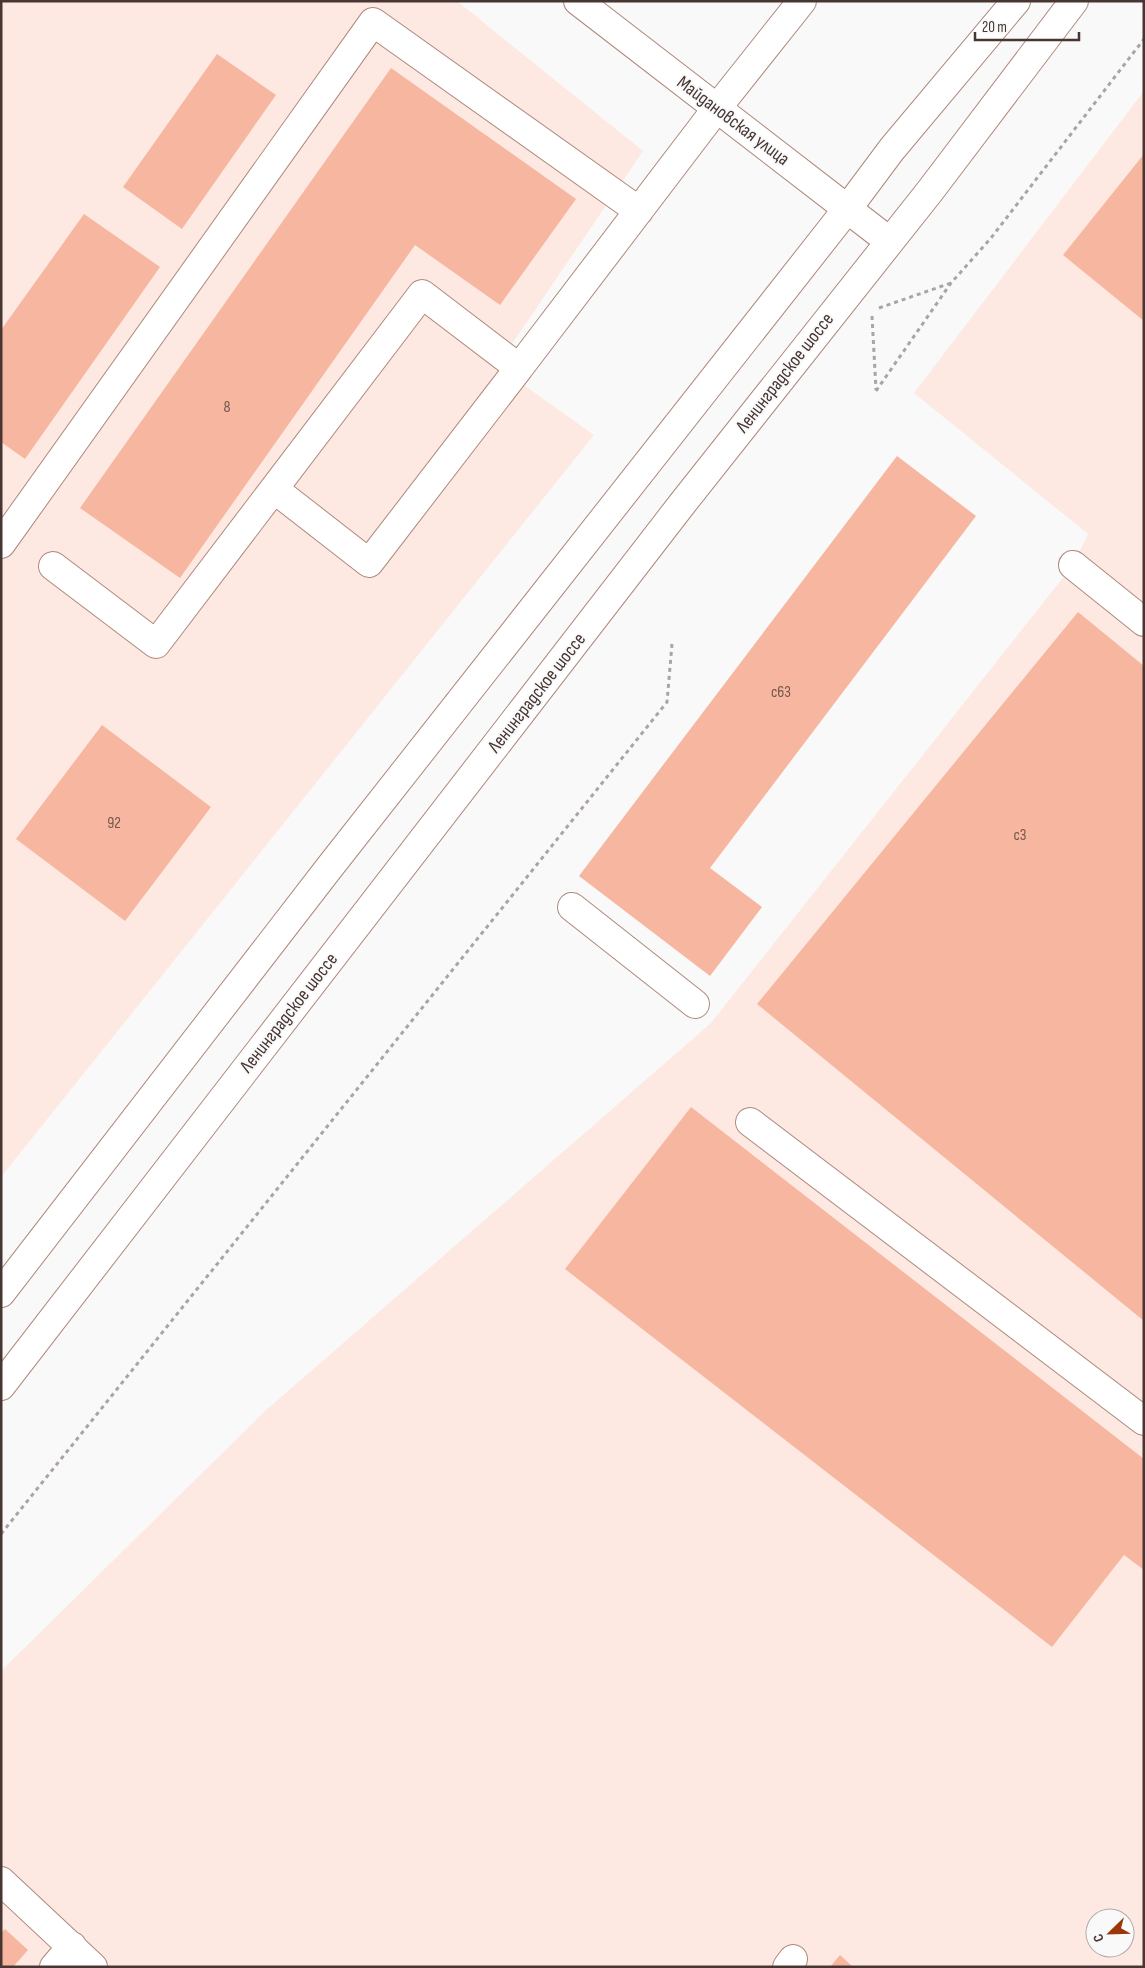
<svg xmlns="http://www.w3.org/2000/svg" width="1145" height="1968" viewBox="0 0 1145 1968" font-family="'Sofia Sans Condensed',sans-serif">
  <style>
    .built { fill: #fde9e2; fill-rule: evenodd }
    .building { fill: #f7b69f }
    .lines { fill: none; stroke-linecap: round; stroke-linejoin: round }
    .minor-casing { stroke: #ae897c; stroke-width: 30 }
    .highway-casing { stroke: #ae897c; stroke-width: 30 }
    .path { stroke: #aba4a2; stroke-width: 3; stroke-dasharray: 4 4; stroke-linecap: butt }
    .minor { stroke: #fff; stroke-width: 28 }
    .highway { stroke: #fff; stroke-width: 28 }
    .labels { text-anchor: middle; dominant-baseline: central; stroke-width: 4; stroke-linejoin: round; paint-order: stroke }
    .number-label { font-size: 16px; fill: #73564c }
    .street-label { font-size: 19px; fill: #473631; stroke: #f9f9f9 }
  </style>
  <rect width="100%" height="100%" fill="#f9f9f9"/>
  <path class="built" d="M1,1h456l186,150 -146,215 97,69 -593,742z
    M1144,91v1876h-1143v-296l263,-259 447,-389 362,-458 15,-31 -174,-141zM1095,1918h30v30h-30z"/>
  <path class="building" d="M217,54l59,41 -94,134 -59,-42z
    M391,68l185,131 -76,106 -85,-60 -235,333 -100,-70z
    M1144,154v167l-81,-66z
    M84,214l76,53 -135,192 -24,-17v-112z
    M897,456l79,60 -266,352 52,39 -52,69 -131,-100z
    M1078,612l66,54v655l-387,-317z
    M102,725l109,82 -86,114 -109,-82z
    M691,1107l453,352v111l-20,-15 -72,92 -487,-378z
    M5,1929l23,21 -15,17h-12v-34z
    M840,1955l13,12h-23z"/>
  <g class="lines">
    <g class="minor-casing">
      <path id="minor" d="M578,1l311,240
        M274,489l95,74 150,-195
        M1,544l372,-522 266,189
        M1073,565l71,57
        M53,566l103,78 266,-350 97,74 198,-260 85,-107
        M572,907l123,97
        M750,1122l394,299
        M1,1881l92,86
        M54,1967l18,-21
        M787,1967l6,-8"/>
    </g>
    <g class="highway-casing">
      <path id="highway" d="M1,1293l328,-425 519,-660 44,-59 124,-148
        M1,1386l681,-882 248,-313 144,-190"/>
    </g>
    <path class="path" d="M879,308l72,-25
      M872,316l4,74
      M876,391l75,-108 40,-45 153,-199
      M1,1534l666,-832 5,-58"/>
    <use href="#minor" class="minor"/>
    <use href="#highway" class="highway"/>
  </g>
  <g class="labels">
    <g class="number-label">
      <text x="227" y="407">8</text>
      <text x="781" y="692">с63</text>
      <text x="114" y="823">92</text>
      <text x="1020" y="835">с3</text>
    </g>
    <g class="street-label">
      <text transform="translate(733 121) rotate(37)">Майдановская улица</text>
      <text transform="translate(785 373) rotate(-52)">Ленинградское шоссе</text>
      <text transform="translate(537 693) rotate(-52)">Ленинградское шоссе</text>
      <text transform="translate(289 1013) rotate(-52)">Ленинградское шоссе</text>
    </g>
  </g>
  <rect width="1145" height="1968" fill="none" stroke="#473631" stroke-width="5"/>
  <g transform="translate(1110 1933) rotate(247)"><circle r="24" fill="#f9f9f9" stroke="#b2aba9"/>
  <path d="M0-4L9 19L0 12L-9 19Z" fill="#9b3609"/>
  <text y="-8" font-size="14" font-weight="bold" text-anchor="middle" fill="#473631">С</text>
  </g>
  <path d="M975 32v8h104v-8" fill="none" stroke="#473631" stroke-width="2.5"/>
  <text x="982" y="32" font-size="15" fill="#473631" stroke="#f9f9f9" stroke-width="4" paint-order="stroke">20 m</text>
</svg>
